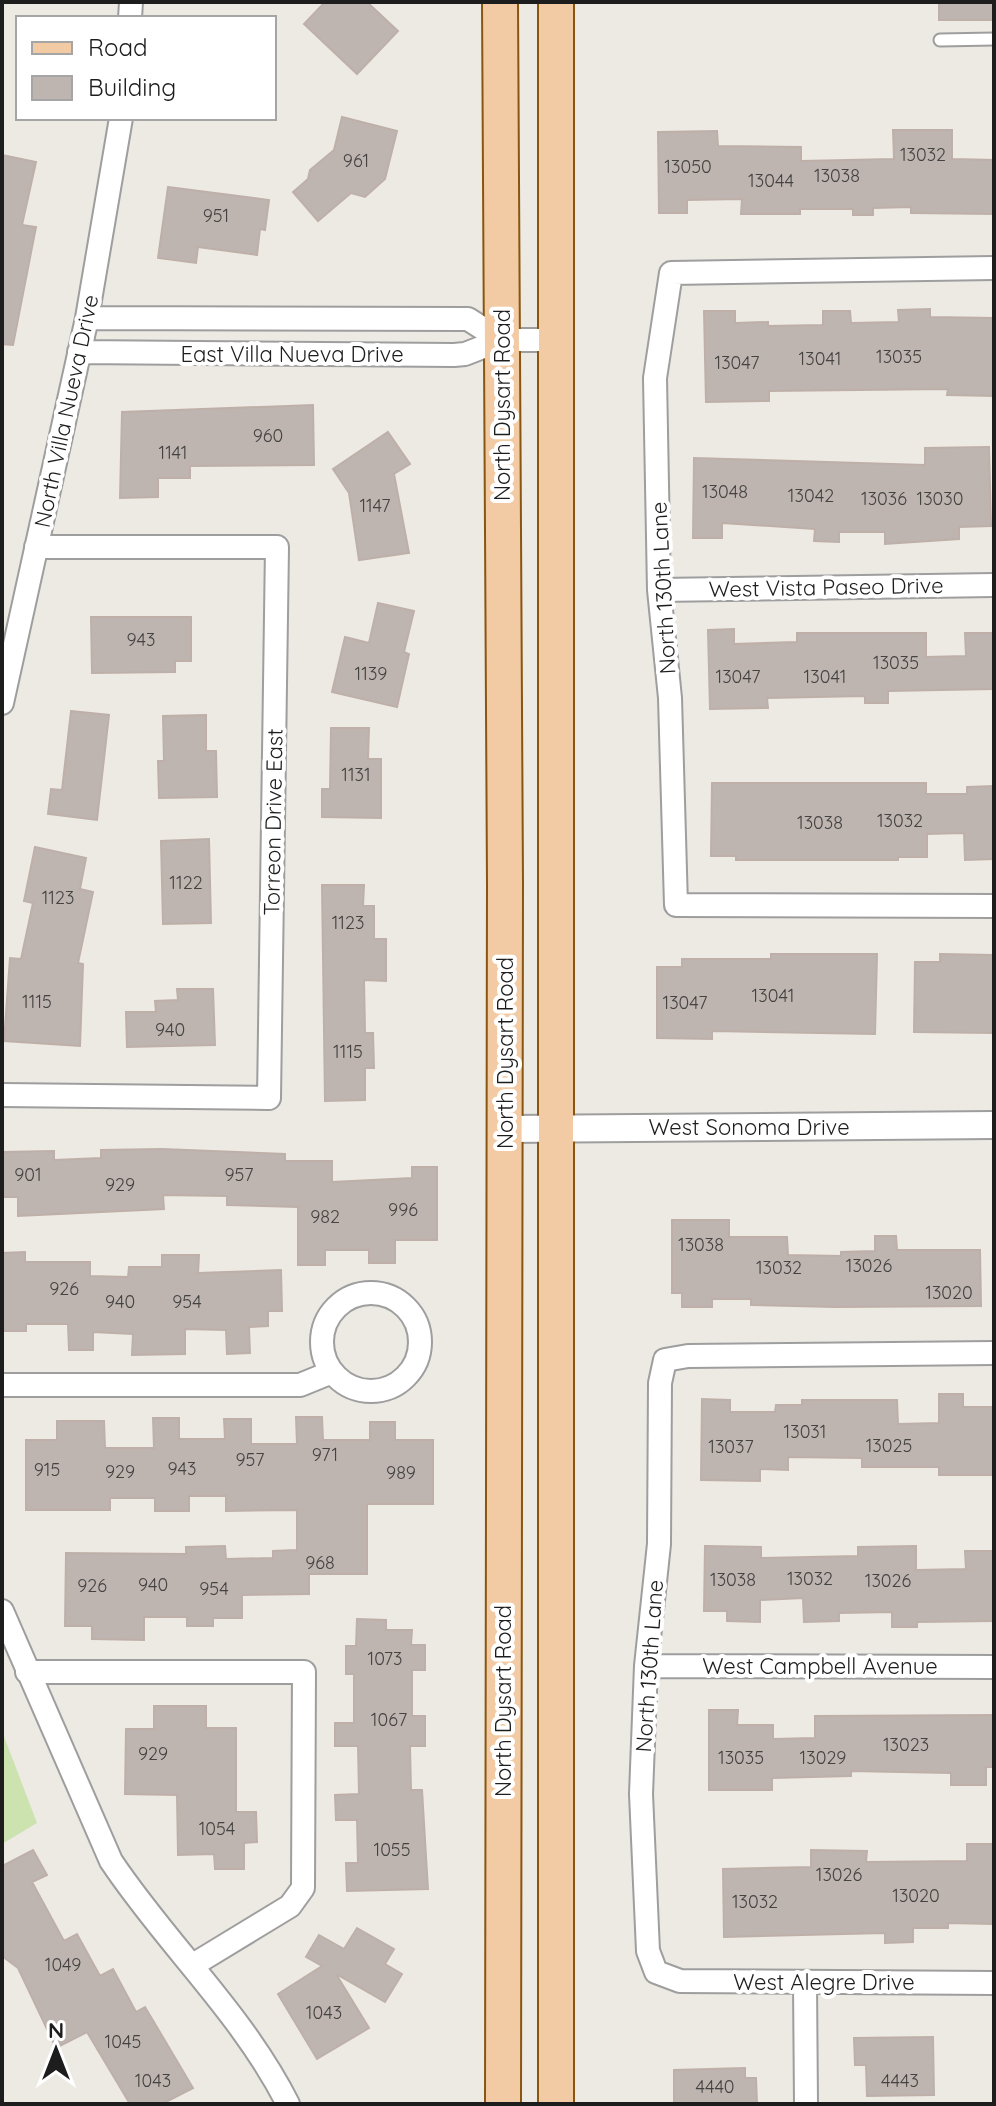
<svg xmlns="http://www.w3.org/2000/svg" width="996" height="2106" viewBox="0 0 996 2106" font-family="Quicksand,sans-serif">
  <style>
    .grass { fill: #cde3af }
    .building { fill: #beb5b1; stroke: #beb0a8; stroke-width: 2 }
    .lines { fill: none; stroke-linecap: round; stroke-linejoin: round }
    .service-casing { stroke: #9e9e9e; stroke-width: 15 }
    .minor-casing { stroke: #9e9e9e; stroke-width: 26 }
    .tertiary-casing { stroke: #9e9e9e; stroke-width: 30 }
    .primary-casing { stroke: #88560e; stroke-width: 38 }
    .service { stroke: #fff; stroke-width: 11 }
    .minor { stroke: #fff; stroke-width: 22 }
    .tertiary { stroke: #fff; stroke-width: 26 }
    .primary { stroke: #f2caa4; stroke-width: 34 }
    .labels { text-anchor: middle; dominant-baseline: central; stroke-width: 8; stroke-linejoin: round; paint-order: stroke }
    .number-label { font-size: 18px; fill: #454342 }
    .street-label { font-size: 22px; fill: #1d1d1d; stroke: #fff }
  </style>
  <rect width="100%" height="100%" fill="#edeae4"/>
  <path class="grass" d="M2,1731l35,92 -35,21z"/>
  <path class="building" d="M325,2h42l31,29 -41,43 -53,-50z
    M939,2h55v18h-55z
    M342,117l55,14 -12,48 -20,18 -14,-4 -33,28 -25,-29 15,-13 2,-9 24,-20z
    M893,130h59v29l42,1v54l-83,-1v-6l-38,1v7h-20v-6h-53v5h-59l1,-15 -55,1v13h-28l-1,-81 59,-1 1,15 83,1v14l93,-2z
    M2,155l34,7 -14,63 14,2 -23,118 -11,-1z
    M168,187l101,13 -4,30 -5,-1 -3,26 -59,-8 -2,16 -38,-5z
    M930,309v8l64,1v78l-47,-1 1,-6 -179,2v10l-63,1 -2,-91h31v12l33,-1v4l55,-1v-14h27l1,12 48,-1 -1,-12z
    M313,405l1,60 -124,1v12h-32v19l-38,1 2,-86z
    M388,432l22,32 -16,10 15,79 -50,7 -10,-67 -16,-24z
    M989,447l2,79 -32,1v12l-74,5v-12h-46v10l-25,-1 1,-12 -93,-6v15h-29l1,-80 231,7v-17z
    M378,603l36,8 -10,41 5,2 -12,53 -65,-15 13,-55 24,6z
    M91,617h100v44h-16v11l-83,1z
    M734,629v15l63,-2v-9h129v24l40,-1 -1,-23h29v56l-106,2v12h-23v-7l-98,2 1,10 -58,1 -2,-79z
    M71,711l38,4 -12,105 -49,-6 3,-25 11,1z
    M206,715v36h10l1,46 -58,1 -1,-37h6l-1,-45z
    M331,728h38l-1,31h13v59l-59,-1v-28h8z
    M712,783h214v11h41v-7l27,-1v73l-29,1 -1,-27 -37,1v23h-29v3h-162v-4h-25z
    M209,839l2,84 -48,1 -2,-83z
    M35,847l51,11 -6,31 13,3 -15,71 5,1 -3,82 -76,-5 6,-83 11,1 12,-56 -9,-2z
    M322,885h42l-1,21h11v33h12v42l-22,-1 1,53h8l1,35h-9v32l-40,1z
    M771,954h106l-2,80 -163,-3v8l-55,-1v-71h25v-8h89z
    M940,954l54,1v78l-80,-1 1,-70h25z
    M177,989h36l2,56 -88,2 -1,-35h30l-1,-11 23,-1z
    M162,1149l123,5v7h47v21l80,-4v-11h25v73h-42v23h-26v-13h-44v15h-27v-58l-71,-2v-9l-64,-1 1,14 -146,7v-19h-16v-45l52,-1v9l47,-2v-8z
    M672,1220h57v17h58l1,18 53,1v-4l34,-1v-15h21l1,14h83l1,56 -146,1 -84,-2v-6h-39v8h-30v-14h-10z
    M25,1252v10h65v14l38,1 1,-10h33v-12h37l-1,18 83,-3 1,41h-14v15l-19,1 1,26 -23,1 -1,-24 -41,-1v25l-53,1 1,-21 -40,-2v18h-24l-1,-26h-42v7h-24v-78z
    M939,1394h24v13h31v68h-55v-8h-77v-9l-74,-1v13l-28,-1v12l-59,-1 1,-81 28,1v12h45l1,-7h26v-5h95l1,24 41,-1z
    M296,1417h26l1,23h47v-18h25v18h38v64h-66v70h-58v20l-67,1v23h-29v8h-26v-9h-43v23l-52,-1v-13h-27l1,-73 120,1v-7l39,-1 1,13 47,-1v-7l24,-1v-40l-71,1v-15h-37v15h-34v-13h-45v12h-84v-70h31v-19h47l1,27h49l-1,-30h26v21h46l-1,-20h27v25h46z
    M705,1546l56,1v11l97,-2v-9l58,-1v24l50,-1 -1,-18h29v70l-77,1v5h-25v-15l-53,1v8l-35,1 -1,-24 -43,2v22l-33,-1v-10h-23z
    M357,1619l29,1v10h26l-1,15h14v25h-13v46h13v30h-15l1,44h11l6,99 -81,2 -1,-28h12l-1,-43h-21l-1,-25 24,-1 -1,-48h-23v-23h19v-49h-8v-28h10z
    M154,1706h52v22h30v84h20l1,30 -13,1v26h-29l-1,-15 -36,1 -1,-60 -52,-1 1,-65h28z
    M709,1710h29l-1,15h36v14l42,-1v-22l179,-1v52h-8v18h-35v-12l-100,-2v5l-79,2v12h-63z
    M967,1844h27l-1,80 -45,-1v5h-35v14l-28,1v-10l-161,4 -1,-68 88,-2v-17l56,1 -1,11 101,-1z
    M33,1850l14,25 -15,7 32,59 13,-7 23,42 13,-7 23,43 9,-5 48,81 -31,16h-32l-43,-72 -31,16 -38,-80 -16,-12v-90z
    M357,1928l37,21 -9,15 17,10 -17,28 -49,-28 33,54 -52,31 -39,-65 44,-28 -16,-9 13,-22 25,14z
    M933,2037l1,58 -67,1 -1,-31h-11l-1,-27z
    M745,2068v10h11l1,26h-83v-34z"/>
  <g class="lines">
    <g class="service-casing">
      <path id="service" d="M940,40l54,-1"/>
    </g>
    <g class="minor-casing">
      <path id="minor" d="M130,18l1,-16
        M994,268l-323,5 -16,105 4,212 11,108 6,207 318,1
        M87,318l381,1 33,21
        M79,352l375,3 11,-1 36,-14h55
        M659,590l335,-5
        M2,703l85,-385 34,-200
        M2,1095l267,3 8,-551h-241
        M322 1342a49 49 0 1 1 98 0a49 49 0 1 1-98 0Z
        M994,1353l-306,3 -23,4 -5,23 -1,161 -13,122 -5,128 7,157 8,21 24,9 314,2
        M2,1385h298l32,-13
        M2,1611l109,250c56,84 131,152 177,243
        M646,1666l348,1
        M27,1672h277l-1,216 -13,18 -97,59
        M805,1983l1,121"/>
    </g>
    <g class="tertiary-casing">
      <path id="tertiary" d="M505,1129l489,-4"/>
    </g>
    <g class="primary-casing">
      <path id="primary" d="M500,2l5,882 -2,1220
        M556,2v2102"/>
    </g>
    <use href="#service" class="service"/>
    <use href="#minor" class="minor"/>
    <use href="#tertiary" class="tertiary"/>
    <use href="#primary" class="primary"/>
  </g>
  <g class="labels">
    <g class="number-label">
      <text x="923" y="154">13032</text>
      <text x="356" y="160">961</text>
      <text x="688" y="166">13050</text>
      <text x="837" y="175">13038</text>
      <text x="771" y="180">13044</text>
      <text x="216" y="215">951</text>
      <text x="899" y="356">13035</text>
      <text x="820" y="358">13041</text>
      <text x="737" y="362">13047</text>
      <text x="268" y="435">960</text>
      <text x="173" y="452">1141</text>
      <text x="725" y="491">13048</text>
      <text x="811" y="495">13042</text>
      <text x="884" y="498">13036</text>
      <text x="940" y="498">13030</text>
      <text x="375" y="505">1147</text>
      <text x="141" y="639">943</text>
      <text x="896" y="662">13035</text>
      <text x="371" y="673">1139</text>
      <text x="738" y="676">13047</text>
      <text x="825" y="676">13041</text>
      <text x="356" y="774">1131</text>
      <text x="900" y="820">13032</text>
      <text x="820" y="822">13038</text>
      <text x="186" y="882">1122</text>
      <text x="58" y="897">1123</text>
      <text x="348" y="922">1123</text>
      <text x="773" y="995">13041</text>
      <text x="37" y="1001">1115</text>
      <text x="685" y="1002">13047</text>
      <text x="170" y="1029">940</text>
      <text x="348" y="1051">1115</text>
      <text x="28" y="1174">901</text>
      <text x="239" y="1174">957</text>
      <text x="120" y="1184">929</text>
      <text x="403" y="1209">996</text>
      <text x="325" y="1216">982</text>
      <text x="701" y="1244">13038</text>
      <text x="869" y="1265">13026</text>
      <text x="779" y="1267">13032</text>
      <text x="64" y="1288">926</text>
      <text x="949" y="1292">13020</text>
      <text x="120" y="1301">940</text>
      <text x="187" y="1301">954</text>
      <text x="805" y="1431">13031</text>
      <text x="889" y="1445">13025</text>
      <text x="731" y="1446">13037</text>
      <text x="325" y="1454">971</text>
      <text x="250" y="1459">957</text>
      <text x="182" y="1468">943</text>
      <text x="47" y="1469">915</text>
      <text x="120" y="1471">929</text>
      <text x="401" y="1472">989</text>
      <text x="320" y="1562">968</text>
      <text x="810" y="1578">13032</text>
      <text x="733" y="1579">13038</text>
      <text x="888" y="1580">13026</text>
      <text x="153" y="1584">940</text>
      <text x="92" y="1585">926</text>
      <text x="214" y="1588">954</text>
      <text x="385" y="1658">1073</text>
      <text x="389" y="1719">1067</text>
      <text x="906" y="1744">13023</text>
      <text x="153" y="1753">929</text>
      <text x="741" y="1757">13035</text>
      <text x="823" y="1757">13029</text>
      <text x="217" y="1828">1054</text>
      <text x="392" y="1849">1055</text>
      <text x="839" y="1874">13026</text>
      <text x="916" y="1895">13020</text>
      <text x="755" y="1901">13032</text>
      <text x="63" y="1964">1049</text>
      <text x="324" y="2012">1043</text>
      <text x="123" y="2041">1045</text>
      <text x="153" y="2080">1043</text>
      <text x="900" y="2080">4443</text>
      <text x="715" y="2086">4440</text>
    </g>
    <g class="street-label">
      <text x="292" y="354">East Villa Nueva Drive</text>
      <text transform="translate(502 405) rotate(-90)">North Dysart Road</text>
      <text transform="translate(66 411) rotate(-78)">North Villa Nueva Drive</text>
      <text transform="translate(826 587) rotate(-1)">West Vista Paseo Drive</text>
      <text transform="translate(663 588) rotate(-93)">North 130th Lane</text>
      <text transform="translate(273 822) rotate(-89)">Torreon Drive East</text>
      <text transform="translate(505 1053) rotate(-90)">North Dysart Road</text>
      <text x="749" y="1127">West Sonoma Drive</text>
      <text transform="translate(649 1666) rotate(-86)">North 130th Lane</text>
      <text x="820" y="1666">West Campbell Avenue</text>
      <text transform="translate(503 1701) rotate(-90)">North Dysart Road</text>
      <text x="824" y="1982">West Alegre Drive</text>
    </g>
  </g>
  <rect width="996" height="2106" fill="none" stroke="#1d1d1d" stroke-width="8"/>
  <rect x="16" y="16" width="260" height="104" fill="#ffffff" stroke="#a5a5a5" stroke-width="2"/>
  <rect x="32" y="42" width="40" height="12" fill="#f2caa4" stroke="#a5a5a5" stroke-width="2"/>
  <text x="88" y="56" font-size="24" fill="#1d1d1d">Road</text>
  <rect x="32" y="76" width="40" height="24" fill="#beb5b1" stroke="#a5a5a5" stroke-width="2"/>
  <text x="88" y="96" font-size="24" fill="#1d1d1d">Building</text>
  <g transform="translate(56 2050)" stroke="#ffffff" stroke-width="6" paint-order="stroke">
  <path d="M0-6L14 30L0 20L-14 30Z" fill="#1d1d1d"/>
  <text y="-12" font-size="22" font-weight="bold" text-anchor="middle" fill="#1d1d1d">N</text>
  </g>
</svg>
